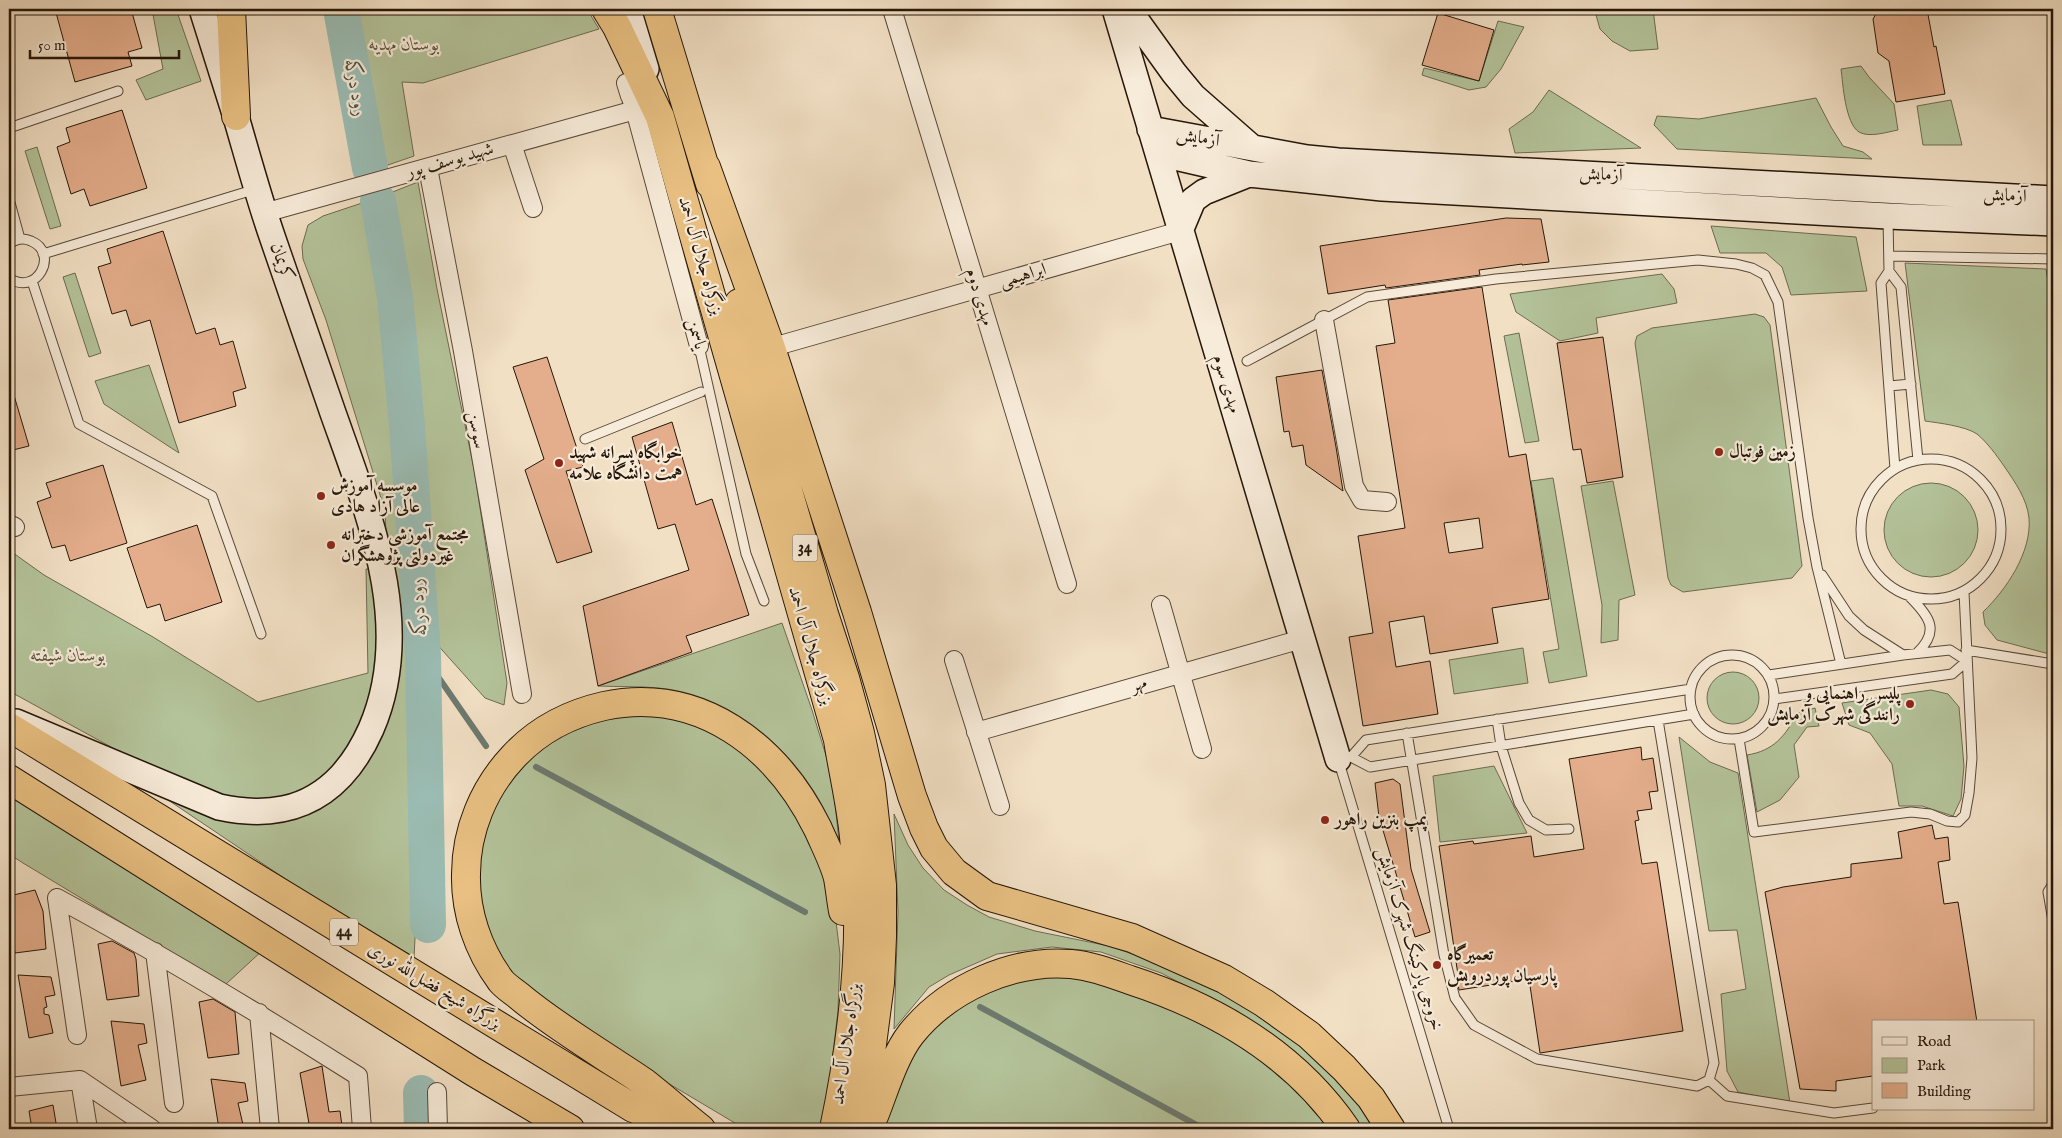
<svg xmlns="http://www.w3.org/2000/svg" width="2062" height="1138" viewBox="0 0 2062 1138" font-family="'IM FELL English',Amiri,serif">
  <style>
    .green { fill: #b4c39a; stroke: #6c6c52 }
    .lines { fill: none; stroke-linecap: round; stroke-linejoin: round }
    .stream { stroke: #6c7a70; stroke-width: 6 }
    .river { stroke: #9bbdb4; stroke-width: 36 }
    .building { fill: #e4ae8c; stroke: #251609; fill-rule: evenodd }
    .lane-casing { stroke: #584838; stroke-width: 11 }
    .street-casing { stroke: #584838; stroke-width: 20 }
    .secondary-casing { stroke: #251609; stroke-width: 28 }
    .highway-casing { stroke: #251609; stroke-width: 30 }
    .lane { stroke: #f7ebd9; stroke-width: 9 }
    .street { stroke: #f7ebd9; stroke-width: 18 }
    .secondary { stroke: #f7ebd9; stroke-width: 25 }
    .highway { stroke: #e9c082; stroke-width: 28 }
    .poi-dot { fill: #8f2418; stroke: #f7ebd9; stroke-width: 2 }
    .labels { text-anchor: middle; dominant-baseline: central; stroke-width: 4.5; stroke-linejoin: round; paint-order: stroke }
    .shield { fill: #f7ebd9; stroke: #645647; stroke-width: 1 }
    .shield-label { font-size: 16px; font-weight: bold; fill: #251609 }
    .park-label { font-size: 18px; font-style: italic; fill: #57533c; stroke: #f7ebd9 }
    .street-label { font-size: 18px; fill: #251609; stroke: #f7ebd9 }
    .poi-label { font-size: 18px; font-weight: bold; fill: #251609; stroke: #f7ebd9; text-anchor: start }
    .water-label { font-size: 19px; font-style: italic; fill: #4e5045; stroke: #f7ebd9 }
  </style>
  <rect width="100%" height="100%" fill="#f2e0c5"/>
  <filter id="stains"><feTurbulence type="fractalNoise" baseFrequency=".004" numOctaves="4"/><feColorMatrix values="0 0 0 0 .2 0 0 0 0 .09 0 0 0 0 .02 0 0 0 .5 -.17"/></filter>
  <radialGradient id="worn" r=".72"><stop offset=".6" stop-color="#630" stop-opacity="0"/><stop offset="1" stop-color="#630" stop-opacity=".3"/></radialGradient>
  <path class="green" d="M152,9h24l25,72 -55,19 -10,-20 27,-11z
    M354,9h233l12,20 -176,54 -21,-1 12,74 -29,10z
    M1599,9h54l5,40 -28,2 -18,-10 -12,-12 -4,-14z
    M1498,21l26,6 -23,42 -15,18 -17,3 -47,-15 2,-7 55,13z
    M1861,66l8,11 25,27 4,26c-11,2 -29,8 -39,2 -14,-9 -16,-48 -18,-63z
    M1549,90l92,58 -126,5 -6,-24 24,-17z
    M1816,98l15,29 12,19 20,6 9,7 -195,-10 -23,-24 3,-9 42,3z
    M1951,100l11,45h-39l-6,-39z
    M37,147l24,79 -11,3 -25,-78z
    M418,182l19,107 37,180 33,214 -3,22 -19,-7 -51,-57 -10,-108 -2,-68 -15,-174 -17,-98z
    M368,201l14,68 24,284 7,179 3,188 -2,37 -121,-73 -168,-113 69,34 100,7 80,-76 12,-201 -1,-24 -59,-191 -23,-61 -1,-13 6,-21 15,-9z
    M1711,226l145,11 11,54 -76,4 -9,-28 -16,-14h-46z
    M1905,263l141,6 7,44v342l-56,-15 -12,-15 -2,-13c23,-22 49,-60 46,-94 -2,-19 -14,-36 -25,-52 -7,-10 -17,-24 -27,-32 -12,-8 -38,-11 -52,-13z
    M75,273l26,80 -12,4 -26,-80z
    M1662,274l12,15 3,14 -81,15 2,15 -38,8 -44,-29 -6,-18z
    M1755,314l9,3 6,8 32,241 -10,12 -109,14 -12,-7 -3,-7 -33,-235 2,-7 15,-8z
    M1519,333l20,108 -14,2 -21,-107z
    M149,365l30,88 -75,-49 -9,-23z
    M1553,478l34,198 -38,7 -6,-31 16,-3 -28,-168z
    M1613,481l22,114 -16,5 -1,40 -17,3 1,-38 -21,-119z
    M1884 530a47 47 0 1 1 94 0a47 47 0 1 1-94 0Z
    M9,550l35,25 109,62 105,65 110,-29 -2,-104h9l9,87 -36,103 -50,39 -64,4 -92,-38 -133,-73z
    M782,623l30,87 20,65 7,66c-8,-17 -16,-36 -26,-51 -34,-53 -90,-96 -154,-102 -20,-2 -41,-1 -61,-2z
    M1523,648l5,35 -74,11 -5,-34z
    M1707 698a26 26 0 1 1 52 0a26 26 0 1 1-52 0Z
    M1931,690l17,4 11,13 5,59 -3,33 -8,17 -31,-10h-23l-7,-42 -22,-31 -21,-8 -7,-22z
    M1815,708l4,18 -12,1 -13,18 5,32 -19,23 -23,12 -10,-57c26,-4 39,-19 50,-42z
    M660,710l74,28 64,70 35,89 7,57 -2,57 -9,76 -10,42h-74l-84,-50 -146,-98 -28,-46 -11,-60 16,-70 40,-54 50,-30z
    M1679,737l31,25 28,11 52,330 -52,-11 -11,-21 -6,-77 25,-5 -9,-59 -28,1z
    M1494,766l33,67 -87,9 -7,-66z
    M9,795l76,48 179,106 -39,36 -202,-122 -14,-9z
    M894,814l14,31 15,23 21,22 23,15 22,12 46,14 74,15 32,11 105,46 89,70 43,56h-21l-134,-124 -62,-32 -60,-21 -49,-5 -55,7 -48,21 -20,12 -35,42 4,-117z
    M1073,974l132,47 87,61 40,47h-450l5,-22 28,-59 19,-23 24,-19 43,-23z"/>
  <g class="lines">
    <path class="stream" d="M423,655l63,91
      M536,767l269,145
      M980,1007l224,122"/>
    <path class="river" d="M341,9l29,159
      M378,201l17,96 12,129 16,229 5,270
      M421,1093l1,36"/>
  </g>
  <path class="building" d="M55,9h76l11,39 -14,4 4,14 -57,16z
    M1879,9h48l7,38 2,-1 9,48 -49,8 -7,-41 -11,-8 -5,-34z
    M1438,13l56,17 -15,51 -57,-16z
    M122,110l25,78 -57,18 -6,-17 -13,5 -14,-47 13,-5 -4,-14z
    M1506,218l35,1 8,43 -27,3v-1l-43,6 1,5 -94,13 -1,-3 -57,9 -8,-48z
    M163,231l33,103 19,-6 5,17 13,-4 13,47 -13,4 3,14 -57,17 -29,-103 -19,6 -5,-16 -14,4 -14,-47 13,-4 -4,-14z
    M1482,287l27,170 17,-3 23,145 -57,9 6,35 -68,11 -6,-38 -35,6 7,45 34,-6 8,53 -75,12 -14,-89 24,-4 -15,-97 47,-8 -29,-182 19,-3 -7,-43zM1479,518l4,30 -34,5 -5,-30z
    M1603,337l20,140 -36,6 -6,-34 -8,1 -16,-107z
    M547,357l36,110 -17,4 26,81 -35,11 -32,-93 19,-11 -31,-92z
    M1322,370l14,77 7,44 -37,-26 -3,-20 -11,2 -3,-16 -5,1 -8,-55z
    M13,392l16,54 -20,5v-58z
    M672,422l24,83 16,-6 37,116 -63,21 6,16 -94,34 -15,-80 106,-36 -14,-46 -17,5 -26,-92z
    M103,465l24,78 -57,18 -5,-16 -13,3 -15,-46 14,-5 -5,-14z
    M197,525l25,77 -57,19 -5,-17 -13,4 -20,-60z
    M1641,747l1,13 11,-2 5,33 -9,1 3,17 -15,2 2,9 -4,1 7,43 15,-2 26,169 -143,22 -11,-74 -70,11 -3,-14 2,-1 -19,-129 34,-5 1,3 57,-8 3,21 50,-8 -15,-90z
    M1393,779l7,5 11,85 19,63 -15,5 -36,-120 -4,-34z
    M1932,825l3,14 13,-2 2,23 -12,2 6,42 14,-2 19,120h-104v54l-37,5v10l-36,-2 -35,-197 18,-5 68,-10v-13l51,-6 -4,-26z
    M35,890l8,21 3,38 -31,4 -6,-36v-21z
    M112,941l22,12 2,6 3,37 -32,4 -9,-56z
    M18,975l33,2 4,18 -10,2 2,10 -3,1v6l5,1 4,18 -24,5z
    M213,999l22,13 4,42 -31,4 -9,-56z
    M111,1021l33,3 3,19 -9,2 8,35 -25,6z
    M322,1066l7,46 11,-1 2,15 -11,3h-21l-10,-56z
    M211,1079l34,4 3,18 -10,2 6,26h-25z
    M53,1105l4,24h-25l-3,-18z"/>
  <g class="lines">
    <g class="lane-casing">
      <path id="lane" d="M9,128l109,-37
        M9,199l11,40
        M1888,218l1,53 12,16 17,173
        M9,244c7,-5 14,-7 22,-3 29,12 6,56 -22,37
        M43,254l213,-65
        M1889,256l164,3
        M1889,271l-8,12 14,186
        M32,281l47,143 133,72 49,138
        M699,346l47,208 18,47
        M1247,361l120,-64 129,-18 202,-19 38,4 16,4 13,7 13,27 30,216 9,49 24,97
        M1889,386l22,-2
        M585,439l116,-47
        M1861 529a70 70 0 1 1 140 0a70 70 0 1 1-140 0Z
        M1822,575l27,41 15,14 39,25
        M1910,597c20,20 30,34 7,56
        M1966,650l87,14
        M1690 697a42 42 0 1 1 84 0a42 42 0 1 1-84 0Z
        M1769,675l134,-20 47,-5 17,11 -15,13 -178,25
        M1497,719l4,27 18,57 10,17 17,10 23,-1
        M1407,733l37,222 11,43 19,27 63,34 160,27 12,-6 5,-17 -56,-343
        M1739,739l15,93 157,-20 19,2 17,7 11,1 7,-7 4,-22 3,-35 -8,-166
        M1351,757l15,-17 325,-51
        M2053,884l-5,8 5,29
        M1709,1080l18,16 107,17 39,-5
        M1449,1129l-111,-370 13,-2 19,10 324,-53"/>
    </g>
    <g class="street-casing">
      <path id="street" d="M892,9l175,575
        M630,96l-4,-13 9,27 64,236
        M512,144l21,64
        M428,168l35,183 59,343
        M264,213l371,-103
        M1324,320l30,166 8,14 25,2
        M780,345l400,-114
        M9,524l6,3
        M1161,605l41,144
        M954,660l46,146
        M976,732l326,-93
        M155,952l19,151
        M259,1013l11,116
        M77,1035l-20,-137c103,56 203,116 301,178l4,53
        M80,1080l8,49
        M9,1087l71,-7 72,49
        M437,1092l1,37"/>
    </g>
    <g class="secondary-casing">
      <path id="secondary" d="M628,9l18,60
        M1115,9l223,750
        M1128,9l46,64 19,23 57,50
        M1150,129l157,29 31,3 715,38
        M1158,153l91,21 133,14 506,28 165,7
        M1180,231l13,-31 11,-8 45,-18
        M16,722l203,85c46,10 88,5 122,-31 13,-14 22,-29 30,-47 45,-103 -3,-217 -38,-316 -20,-58 -40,-116 -60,-174 -14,-40 -25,-81 -37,-122 -11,-36 -23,-72 -34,-108"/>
    </g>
    <g class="highway-casing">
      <path id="highway" d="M231,9l5,107
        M606,9l11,18 43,90 178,623c5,32 13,65 16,97 11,98 0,197 -20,292
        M657,9l53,175
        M706,167l65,181 86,264 55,184 12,32 10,20 20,24 33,24 145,42 92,41 40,24 45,32 35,33 27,30 20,31
        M739,303l31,126 54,185 21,64 15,55 11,52 11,100v52l-2,46 -19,146
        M9,727l624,381 51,21
        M9,779l463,292 98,58
        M874,1116c10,-25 20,-60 37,-82 37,-46 102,-75 160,-70 21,2 39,9 59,16 86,28 164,73 216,149
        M701,1129c-19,-15 -37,-31 -56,-46 -14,-10 -29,-19 -44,-29 -27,-18 -56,-36 -82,-58 -6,-5 -13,-9 -18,-15 -23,-31 -36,-69 -35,-107 0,-44 18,-86 47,-117 24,-26 56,-43 91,-51 96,-20 173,40 214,123 7,16 16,33 20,49 2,11 3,22 5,33"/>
    </g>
    <use href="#lane" class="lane"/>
    <use href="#street" class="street"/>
    <use href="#secondary" class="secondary"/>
    <use href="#highway" class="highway"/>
  </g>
  <g class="poi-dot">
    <circle cx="1719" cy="452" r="5"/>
    <circle cx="559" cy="463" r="5"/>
    <circle cx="321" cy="496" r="5"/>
    <circle cx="331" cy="545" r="5"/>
    <circle cx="1910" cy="704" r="5"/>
    <circle cx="1325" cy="820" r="5"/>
    <circle cx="1437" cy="965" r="5"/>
  </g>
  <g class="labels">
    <g class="shield">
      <rect x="792.5" y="534.5" width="25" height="27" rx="4"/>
      <rect x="330" y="918.5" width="28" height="27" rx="4"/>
    </g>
    <g class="shield-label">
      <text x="805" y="548">34</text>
      <text x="344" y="932">44</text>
    </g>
    <g class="park-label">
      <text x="404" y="45">بوستان مهدیه</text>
      <text x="68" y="656">بوستان شیفته</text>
    </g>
    <g class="street-label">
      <text transform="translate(1198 138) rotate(10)">آزمایش</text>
      <text transform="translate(450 161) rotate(-16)">شهید یوسف پور</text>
      <text transform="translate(1601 175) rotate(3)">آزمایش</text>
      <text transform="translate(2005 196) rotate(3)">آزمایش</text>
      <text transform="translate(700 256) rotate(74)">بزرگراه جلال آل احمد</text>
      <text transform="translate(281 262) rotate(71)">کریمان</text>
      <text transform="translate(1023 276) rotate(-16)">ابراهیمی</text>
      <text transform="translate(979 297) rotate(73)">مهدی دوم</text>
      <text transform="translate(696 334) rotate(75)">یاسمن</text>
      <text transform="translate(1226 384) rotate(73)">مهدی سوم</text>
      <text transform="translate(476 430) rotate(80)">سوسن</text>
      <text transform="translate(810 646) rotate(74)">بزرگراه جلال آل احمد</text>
      <text transform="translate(1139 685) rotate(-16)">مهر</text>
      <text transform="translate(1409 939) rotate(73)">خروجی پارکینگ شهرک آزمایش</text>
      <text transform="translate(434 987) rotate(31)">بزرگراه شیخ فضل‌الله نوری</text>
      <text transform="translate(847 1044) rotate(-82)">بزرگراه جلال آل احمد</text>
    </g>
    <g class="poi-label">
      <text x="1729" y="452">زمین فوتبال</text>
      <text x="569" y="453">خوابگاه پسرانه شهید<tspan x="569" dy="21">همت دانشگاه علامه</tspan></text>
      <text x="331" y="486">موسسه آموزش<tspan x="331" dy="21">عالی آزاد هادی</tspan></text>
      <text x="341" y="535">مجتمع آموزشی دخترانه<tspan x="341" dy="21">غیردولتی پژوهشگران</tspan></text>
      <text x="1900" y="694" text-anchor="end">پلیس راهنمایی و<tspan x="1900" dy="21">رانندگی شهرک آزمایش</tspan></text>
      <text x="1335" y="820">پمپ بنزین راهور</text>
      <text x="1447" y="955">تعمیرگاه<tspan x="1447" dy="21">پارسیان پوردرویش</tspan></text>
    </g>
    <g class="water-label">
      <text transform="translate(355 88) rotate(80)">رود درکه</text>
      <text transform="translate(419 607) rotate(-94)">رود درکه</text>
    </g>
  </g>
  <rect width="2062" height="1138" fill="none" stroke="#f2e0c5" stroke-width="30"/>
  <rect x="10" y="10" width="2042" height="1118" fill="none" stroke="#251609" stroke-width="2.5"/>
  <rect x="15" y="15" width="2032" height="1108" fill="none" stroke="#251609"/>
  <rect x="1872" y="1020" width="162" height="90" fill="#f7ebd9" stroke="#a39686"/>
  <rect x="1882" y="1037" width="25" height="8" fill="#f7ebd9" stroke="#a39686"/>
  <text x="1917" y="1046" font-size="15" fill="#251609">Road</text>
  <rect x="1882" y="1058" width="25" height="15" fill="#b4c39a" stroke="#a39686"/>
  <text x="1917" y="1070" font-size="15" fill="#251609">Park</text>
  <rect x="1882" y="1083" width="25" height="15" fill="#e4ae8c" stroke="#a39686"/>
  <text x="1917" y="1096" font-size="15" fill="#251609">Building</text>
  <path d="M30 50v8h149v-8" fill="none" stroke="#251609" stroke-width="2.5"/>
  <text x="38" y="50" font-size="15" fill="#251609" stroke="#f7ebd9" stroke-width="4" paint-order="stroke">50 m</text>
  <rect width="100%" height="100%" filter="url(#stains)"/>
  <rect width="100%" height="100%" fill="url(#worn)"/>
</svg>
